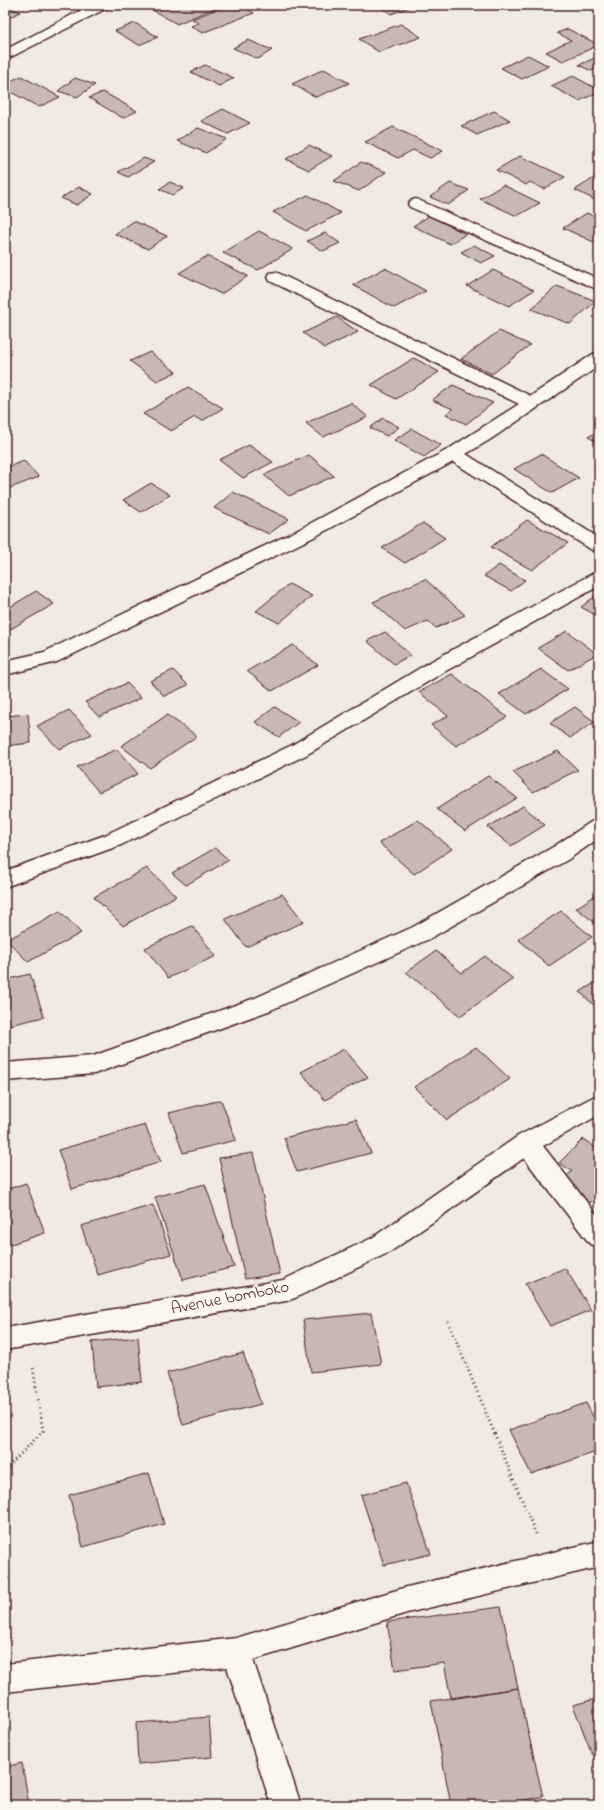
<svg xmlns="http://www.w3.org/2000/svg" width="604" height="1810" viewBox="0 0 604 1810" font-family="'Indie Flower',sans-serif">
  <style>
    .building { fill: #c8b8b3; stroke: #4a1f2b }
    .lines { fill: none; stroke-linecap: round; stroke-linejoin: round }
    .minor-casing { stroke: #4a1f2b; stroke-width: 3 }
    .path { stroke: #4a1f2b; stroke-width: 3; stroke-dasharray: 1 3.5; stroke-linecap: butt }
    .minor { fill: #fbf7ec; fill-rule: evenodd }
    .labels { text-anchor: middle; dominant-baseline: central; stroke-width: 4; stroke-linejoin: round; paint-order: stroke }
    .street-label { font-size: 17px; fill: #4a1f2b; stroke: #fbf7ec }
  </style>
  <rect width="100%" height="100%" fill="#f0eae0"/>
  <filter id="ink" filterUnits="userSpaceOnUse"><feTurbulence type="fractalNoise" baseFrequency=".025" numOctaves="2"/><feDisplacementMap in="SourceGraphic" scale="8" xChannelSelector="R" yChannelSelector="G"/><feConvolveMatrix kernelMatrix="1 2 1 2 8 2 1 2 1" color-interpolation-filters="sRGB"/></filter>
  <g filter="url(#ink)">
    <path class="building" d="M153,5h68l-44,19 -30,-17z
      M227,5h15l12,8 -52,20 -11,-7 8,-3 -7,-4z
      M382,5h33l-24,9 -12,-8z
      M5,6l15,6 -15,8z
      M135,23l23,14 -19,8 -24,-14z
      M401,24l20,13 -42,15 -20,-13z
      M568,29l31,16 -36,16 -17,-9 25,-12 -14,-7z
      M248,40l24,10 -14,9 -25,-11z
      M528,55l21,11 -27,13 -21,-11z
      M599,56v12l-8,3 -12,-6z
      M205,65l29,13 -15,8 -28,-14z
      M324,69l25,14 -33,14 -24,-13z
      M21,76l39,21 -21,10 -34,-18v-5z
      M573,76l26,14v2l-20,9 -28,-15z
      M75,78l20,7 -18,12 -19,-6z
      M103,92l34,19 -14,7 -34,-20z
      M223,109l27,14 -22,11 -27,-13z
      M494,111l16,9 -33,15 -16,-9z
      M393,127l50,24 -13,7 -17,-8 -15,8 -33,-16z
      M198,128l29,11 -21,14 -29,-12z
      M309,145l23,11 -23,14 -23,-11z
      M520,156l45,21 -21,12 -14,-7 -4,3 -30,-15z
      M144,158l10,4 -26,15 -10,-5z
      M361,162l25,10 -27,19 -25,-10z
      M597,176l2,1v25l-24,-12z
      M170,182l14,6 -11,7 -14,-6z
      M450,183l19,7 -21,15 -18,-8z
      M503,185l37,18 -23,13 -37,-17z
      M79,187l14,7 -16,11 -16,-7z
      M308,195l33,18 -35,18 -33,-19z
      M587,213l12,6v24l-1,1 -35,-16z
      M429,216l37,18 -16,10 -37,-18z
      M134,221l33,15 -19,13 -33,-15z
      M259,231l34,18 -35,21 -35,-17z
      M325,233l15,10 -17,8 -16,-10z
      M474,245l21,11 -14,7 -20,-11z
      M207,256l41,20 -27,18 -42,-21z
      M385,268l41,23 -32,17 -41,-23z
      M493,270l41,20 -25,16 -42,-20z
      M557,286l39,15 -26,23 -39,-15z
      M337,317l21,15 -33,16 -22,-15z
      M499,331l31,14 -38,29 -31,-15z
      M150,352l26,20 -19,9 -27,-20z
      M414,358l25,14 -43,27 -25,-14z
      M453,385l40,18 -27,21 -20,-10 7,-5 -21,-9z
      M188,387l35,21 -21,13 -7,-4 -24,14 -28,-17z
      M351,403l17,14 -45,20 -17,-14z
      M383,418l16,9 -12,9 -17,-8z
      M412,429l29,16 -17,12 -30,-17z
      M599,430v13l-11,-6z
      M249,445l24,17 -30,16 -24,-18z
      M541,454l38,24 -27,15 -38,-24z
      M309,455l25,21 -45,20 -25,-21z
      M24,461l15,16 -34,13v-22z
      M151,483l19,12 -29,17 -18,-12z
      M233,492l56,27 -20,15 -55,-26z
      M527,520l41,23 -36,27 -41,-23z
      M423,523l22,15 -40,25 -23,-15z
      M499,565l26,15 -14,11 -27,-15z
      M425,579l40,36 -29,13 -8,-7 -23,10 -32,-29z
      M289,584l23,12 -33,27 -23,-12z
      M36,591l18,13 -47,27 -2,-1v-20z
      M599,593v24l-18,-10z
      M567,631l30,23 -29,16 -30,-22z
      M385,632l26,23 -17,9 -27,-23z
      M293,645l25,20 -46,26 -25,-20z
      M541,669l27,20 -42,25 -27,-20z
      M173,670l15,15 -24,11 -14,-15z
      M452,674l55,43 -51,29 -25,-21 17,-9 -29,-24z
      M127,683l14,15 -42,19 -14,-15z
      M275,707l24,15 -20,15 -24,-15z
      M575,707l20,15 -25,16 -20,-15z
      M69,710l23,24 -33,15 -22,-23z
      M28,714l3,29 -26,3v-30z
      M167,715l30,21 -47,32 -29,-22z
      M117,749l21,25 -39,18 -22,-25z
      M558,751l20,19 -45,22 -20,-20z
      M488,776l29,22 -52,33 -28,-22z
      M523,806l22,19 -34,21 -23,-19z
      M418,820l34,29 -38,25 -35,-31z
      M215,848l14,12 -43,25 -14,-12z
      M147,868l29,28 -53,30 -29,-29z
      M599,893v33l-23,-18z
      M282,894l22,28 -58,25 -21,-28z
      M60,911l21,22 -53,29 -21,-22z
      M561,911l31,26 -43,29 -31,-27z
      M192,926l24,30 -48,22 -23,-30z
      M436,951l26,22 23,-17 28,23 -53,37 -54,-44z
      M30,974l14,43 -39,9v-46z
      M599,980v30l-19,-18z
      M476,1047l34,32 -63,41 -33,-33z
      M344,1049l24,28 -43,23 -24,-28z
      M221,1100l15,40 -53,13 -14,-40z
      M356,1119l15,34 -74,19 -13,-34z
      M145,1125l16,37 -89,27 -14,-39z
      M583,1139l16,11v44l-10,10 -29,-21 12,-12 -13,-8z
      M253,1153l27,121 -35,5 -26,-121z
      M26,1183l19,50 -40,13v-56z
      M205,1184l29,83 -51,13 -28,-83z
      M153,1205l18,49 -73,21 -17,-49z
      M565,1268l26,42 -41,16 -25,-42z
      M371,1313l10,51 -70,8 -8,-52z
      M138,1337l4,45 -46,5 -4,-45z
      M243,1353l18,51 -78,21 -16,-52z
      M586,1403l13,25v23l-68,23 -22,-44z
      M149,1473l15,51 -81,23 -14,-52z
      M406,1483l25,71 -47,11 -23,-70z
      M501,1607l17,81 -67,11 -7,-36 -49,7 -8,-48z
      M518,1688l25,109 -49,8h-43l-20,-104z
      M599,1698v54l-7,2 -19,-49z
      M209,1717l3,40 -74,7 -2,-41z
      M22,1763l7,42h-24v-38z"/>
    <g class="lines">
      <g class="minor-casing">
        <path id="minor" d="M91,5h18l-2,3 -102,52v-10z
          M416,199l183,80v11l-189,-83 -2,-3 2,-3z
          M276,272l255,124 62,-42 6,-1v13l-108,73 -25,15 133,84v14l-7,-2 -139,-88 -139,75 -257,125 -52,13v-14l39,-9 256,-123 147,-79 72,-46 -249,-123 -2,-4 2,-4z
          M599,572v14l-155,86 -138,83 -185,90 -116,42v-16l100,-36 187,-90 138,-83 162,-88z
          M599,819v19l-30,21 -140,80 -158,71 -177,64 -89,7v-18l88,-7 162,-58 158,-71 140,-80 38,-25z
          M599,1094v21l-56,31 56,72v29l-9,-3 -66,-86 -134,94 -95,46 -9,3 -281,49v-22l278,-48 89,-42 146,-102z
          M599,1541v26l-192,46 -154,47 48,145h-30l-44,-138 -222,25v-28l231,-26 171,-51z"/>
      </g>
      <path class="path" d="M448,1321l88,213
        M5,1470l38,-39 -10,-64"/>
      <use href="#minor" class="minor"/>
    </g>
  </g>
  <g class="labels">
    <g class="street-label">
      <text transform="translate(230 1298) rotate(-11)">Avenue bomboko</text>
    </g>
  </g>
  <rect width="604" height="1810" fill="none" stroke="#fbf7ec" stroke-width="20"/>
  <rect x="10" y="10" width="584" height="1790" fill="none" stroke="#4a1f2b" stroke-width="1.5" filter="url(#ink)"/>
</svg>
